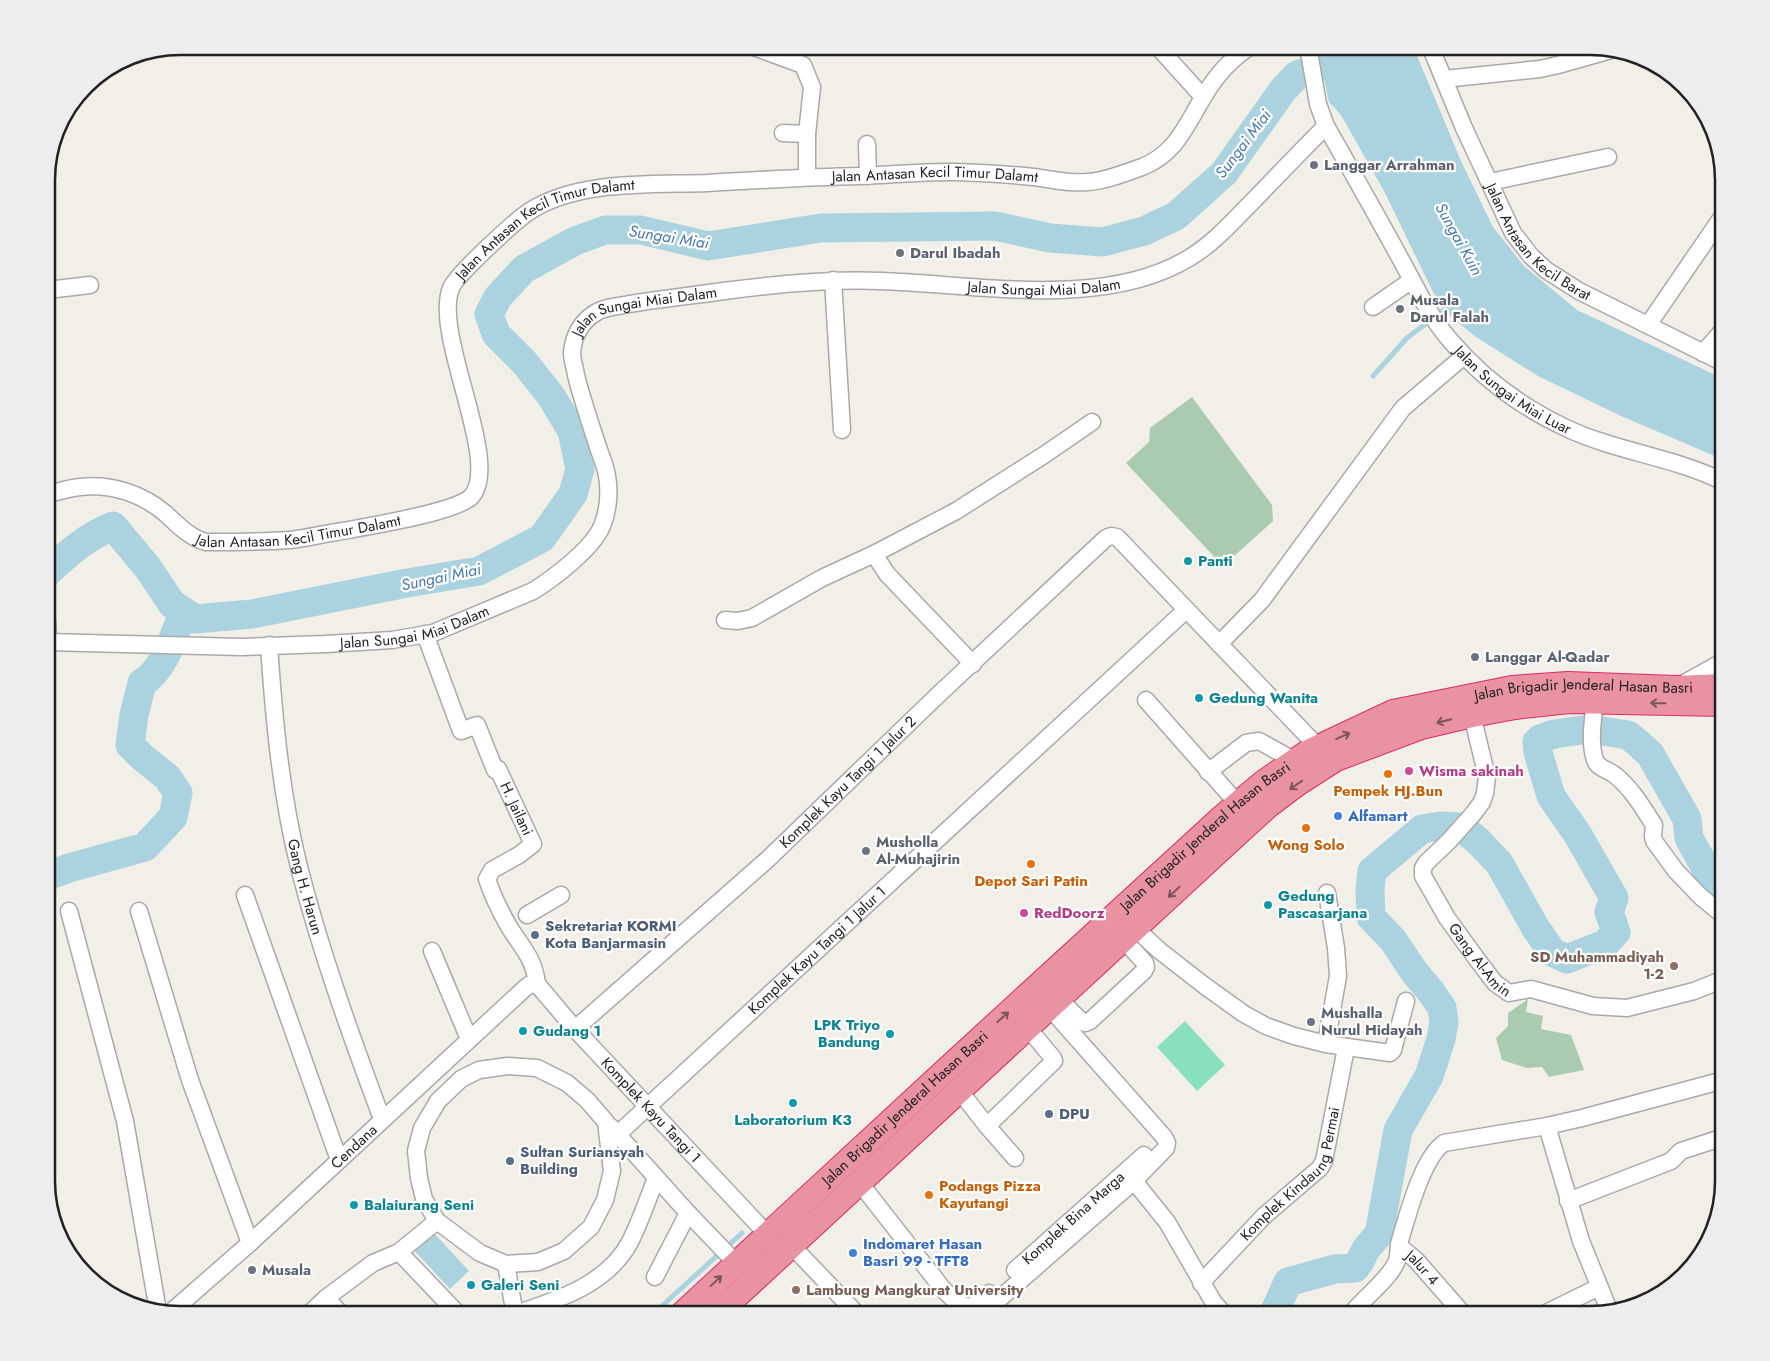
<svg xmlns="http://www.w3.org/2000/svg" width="1770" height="1361" viewBox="0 0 1770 1361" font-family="Jost,sans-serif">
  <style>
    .cemetery { fill: #aacbaf }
    .pitch { fill: #88e0be }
    .water { fill: #aad3df }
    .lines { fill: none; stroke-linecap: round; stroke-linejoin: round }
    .stream { stroke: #aad3df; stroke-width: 5 }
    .river { stroke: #aad3df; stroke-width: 29 }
    .minor-casing { stroke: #a9a9a9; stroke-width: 19 }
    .highway-casing { stroke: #dc2a67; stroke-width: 26 }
    .minor { stroke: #fff; stroke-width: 16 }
    .highway { stroke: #e892a2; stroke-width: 24 }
    .oneway { stroke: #7b545c }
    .worship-dot { fill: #6b7280; stroke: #fff; stroke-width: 2 }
    .culture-dot { fill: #0f9aa8; stroke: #fff; stroke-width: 2 }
    .hotel-dot { fill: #d1479c; stroke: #fff; stroke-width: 2 }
    .food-dot { fill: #e8710a; stroke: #fff; stroke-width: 2 }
    .shop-dot { fill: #3f7fe0; stroke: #fff; stroke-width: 2 }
    .service-dot { fill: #5c6f8a; stroke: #fff; stroke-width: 2 }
    .education-dot { fill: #8d6e63; stroke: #fff; stroke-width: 2 }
    .labels { text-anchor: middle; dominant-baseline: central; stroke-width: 4.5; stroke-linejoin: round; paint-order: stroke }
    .worship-label { font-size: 15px; font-weight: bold; fill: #5b616d; stroke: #fff; text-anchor: start }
    .street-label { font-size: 15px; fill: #222; stroke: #fff }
    .culture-label { font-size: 15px; font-weight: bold; fill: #0d838f; stroke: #fff; text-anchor: start }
    .hotel-label { font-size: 15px; font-weight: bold; fill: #b23c85; stroke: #fff; text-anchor: start }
    .food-label { font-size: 15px; font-weight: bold; fill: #c56008; stroke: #fff }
    .shop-label { font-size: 15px; font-weight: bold; fill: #366cbe; stroke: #fff; text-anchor: start }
    .service-label { font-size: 15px; font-weight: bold; fill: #4e5e75; stroke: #fff; text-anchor: start }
    .education-label { font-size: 15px; font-weight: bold; fill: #785e54; stroke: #fff; text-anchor: end }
    .water-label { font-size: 16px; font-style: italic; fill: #4a7aab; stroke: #fff }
    .rim { fill: none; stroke: #222; stroke-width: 2.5 }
  </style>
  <rect width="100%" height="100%" fill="#f2efe9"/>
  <path class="cemetery" d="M1192,397l80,108 1,16 -50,45 -97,-103 23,-21 1,-14z
    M1528,999l-2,13 17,4 -2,13 30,6 13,35 -35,7 -7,-10 -15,1 -25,-8 -6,-22 12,-12v-13z"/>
  <path class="pitch" d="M1185,1021l40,44 -28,26 -40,-44z"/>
  <path class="water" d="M1317,46h96l48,115 32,66 31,39 53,44 147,69v81l-103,-44 -83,-40 -62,-39 -32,-26 -11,-19 -49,-101 -43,-76 -12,-13z
    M432,1231l37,40 -19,18 -37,-40z"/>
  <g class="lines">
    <path class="stream" d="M1373,376l34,-38 41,-31
      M652,1315l90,-82"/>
    <path class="river" d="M47,573c20,-19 39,-36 66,-47l35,42 24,36 23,15 57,-5 155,-31 72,-12 63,-33 31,-44 7,-25 -8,-38 -21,-35 -27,-34 -28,-28 -7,-20 9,-17 26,-28 51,-28 30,-11h36l67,16 113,-18 174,-2 55,12 53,4 41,-11 32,-15 48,-43 59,-83 14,-15 61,-23
      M47,876l22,-8 76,-21 28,-30 5,-24 -11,-16 -25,-20 -12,-12 4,-30 8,-32c23,-14 31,-47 42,-71
      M1273,1315l15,-33 47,-13 20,-1 5,-7 6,-12 13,-15 19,-104 31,-54 12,-37 3,-17 -2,-14 -10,-15 -17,-20 -22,-33 -22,-23 -1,-28 2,-18 50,-42 19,-3 20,1 17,14 21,22 36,64 17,25 15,7 38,-15 11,-12 -7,-20 5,-14 -36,-63 -27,-39 -13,-44 -1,-10 3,-3 14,-5 35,-5 39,6 11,9 11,10 16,28 21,37 2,19 27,49 8,7"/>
    <g class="minor-casing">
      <g id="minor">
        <path d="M751,46l52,19 9,22 -5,47v43"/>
        <path d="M1157,46l46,51"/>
        <path id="s1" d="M1308,46l10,58 8,22c25,44 50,88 74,132 15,27 29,58 49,81 32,38 72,68 117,89 51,24 108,29 158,54"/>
        <path id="s2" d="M1430,46l34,82 49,105 18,23 15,14 33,21 145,72"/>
        <path d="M1444,79l96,-10 18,-4 53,-15"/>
        <path d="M783,133l24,1"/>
        <path d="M867,144l1,32"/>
        <path d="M1490,182l118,-25"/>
        <path d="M833,280l9,150"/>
        <path d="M47,290l43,-5"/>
        <path d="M1373,307l39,-27"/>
        <path d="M1648,325l76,-111"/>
        <path d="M1703,353l21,-24"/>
        <path id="s3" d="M47,494c11,-2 22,-6 33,-7 31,-4 63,7 86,27 12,11 24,24 40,28 28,0 56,0 83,-2 16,-1 32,-6 48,-8 27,-5 117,-19 134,-35 32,-34 -39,-162 -20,-209 6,-14 65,-68 79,-77 48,-31 121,-26 177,-28 50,-3 101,-6 152,-7 33,-1 65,-5 97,-4 26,1 51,2 77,5 18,2 37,7 55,5 17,-1 37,-9 54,-15 34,-13 44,-42 62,-71 11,-19 28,-38 47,-50"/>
        <path d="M47,620l1,22"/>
        <path d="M725,620l13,1 14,-3 70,-40 52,-24"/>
        <path id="s4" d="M425,634l36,97 16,-6 18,45 3,-1 35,75 -14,11 -27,15 -5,9c5,15 13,32 21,46 13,22 26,32 29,59"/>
        <path id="s5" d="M47,642l194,5 85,-3 66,-4 41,-7 100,-42c21,-13 60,-43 69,-65 6,-14 8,-34 5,-50 -1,-8 -5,-18 -8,-26 -8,-25 -17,-50 -23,-75 -1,-7 -4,-15 -4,-22 1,-17 10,-33 25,-41 8,-5 18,-5 27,-7 33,-6 67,-9 100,-14 52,-7 104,-12 157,-10 95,3 223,29 308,-23 24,-14 43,-36 63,-56 24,-25 49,-51 74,-76"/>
        <path d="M1219,644l43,-44 141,-192 61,-52"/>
        <path id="s6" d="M269,645c5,75 12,150 30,222 22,86 52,169 83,252"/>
        <path d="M973,664l-86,-90 -13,-20 82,-43 88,-56 48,-33"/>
        <path d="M1679,686l45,-25"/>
        <path d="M1146,700l92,104"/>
        <path d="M1595,702c-2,18 -6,40 0,58 3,9 15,10 21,16 16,13 27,32 38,49l-1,11 1,5 22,30 25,26 22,18"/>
        <path id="s7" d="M1472,715l15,62 -2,16 -3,9 -9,12 -24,27 -23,22 -3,5v8l24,42 29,40 19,25 14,10 22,-4 62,17 34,2 67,-17 30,-12"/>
        <path d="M1208,772l38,-29 13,-2 36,20"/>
        <path d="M245,895l94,265"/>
        <path d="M69,911l56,210 33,190"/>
        <path d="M139,911l51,169 60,163"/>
        <path d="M527,915l34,-20"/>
        <path d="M1135,928l25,23 45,35 39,28 22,12 28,10 32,8 64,9 3,-3 13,-49"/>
        <path d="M432,951l37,88"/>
        <path id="s8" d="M537,984l38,45 192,205"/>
        <path d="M1058,998l23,23 4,2 5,-2 54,-50 2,-4 -1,-4 -22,-24"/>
        <path id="s9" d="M575,1029l193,-170 170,-164 168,-157 5,-2 6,1 201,210"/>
        <path d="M1326,1044l12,-68 -2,-28 -9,-55"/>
        <path d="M508,1066l29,2 30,15 20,17 19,22 6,49 -7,29 -14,27 -27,24 -26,11 -32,2 -26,-11 -43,-32 -13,-22 -5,-21 -3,-27 6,-23 16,-27 23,-22 18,-9z"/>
        <path d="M959,1090l28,36 28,32"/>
        <path d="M987,1126l67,-65 -1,-3 -26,-31"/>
        <path d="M1547,1126l35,-8 142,-38"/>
        <path d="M611,1127l77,86 48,50"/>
        <path id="s10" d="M618,1134l568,-524"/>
        <path d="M1134,1181l33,41 47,81 11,12"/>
        <path d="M859,1182l84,107c9,9 15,17 28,18l18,-14"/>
        <path d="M1568,1201l103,-40 10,-10 43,-14"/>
        <path d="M791,1245l67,70"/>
        <path id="s11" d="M1399,1246l17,14 48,55"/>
        <path d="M399,1252l38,-31"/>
        <path d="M506,1264l9,51"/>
        <path id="s12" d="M1015,1270l129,-115"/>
        <path d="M655,1277l33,-64"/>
        <path id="s13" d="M1201,1283l63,-67 56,-48 4,-7 22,-113"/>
        <path d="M326,1298l16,17"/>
        <path id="s14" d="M170,1313l80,-70 274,-254 5,-4 8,-1"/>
        <path d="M515,1314c42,-14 92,-29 115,-72 10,-20 18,-43 26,-64"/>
        <path d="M308,1315l18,-17 47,-35 26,-11 60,63"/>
        <path d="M981,1315l153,-134 32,-33 1,-5 -3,-6 -115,-130"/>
        <path d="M1350,1315c13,-16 38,-35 46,-52 3,-6 2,-13 3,-19 8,-27 23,-86 45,-101l103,-17 34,115 28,69"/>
        <path d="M1542,1315l57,-28"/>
      </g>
    </g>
    <g class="highway-casing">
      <g id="highway">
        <path id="s15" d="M681,1315l264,-244 275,-252 44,-37 44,-30 85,-40 119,-24 56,-4 107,4 49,-2"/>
        <path d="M716,1315l519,-479 34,-31 28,-21 39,-25 85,-32 51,-12 43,-8 54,-6 155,3"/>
      </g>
    </g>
    <use href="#minor" class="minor"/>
    <use href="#highway" class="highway"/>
  </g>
  <defs><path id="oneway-shaft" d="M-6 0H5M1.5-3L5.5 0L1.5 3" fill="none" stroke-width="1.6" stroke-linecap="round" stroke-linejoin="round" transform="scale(1.25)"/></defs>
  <g class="oneway">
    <use href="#oneway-shaft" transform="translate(1658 703) rotate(-179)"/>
    <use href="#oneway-shaft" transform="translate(1444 721) rotate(167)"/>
    <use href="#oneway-shaft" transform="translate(1343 736) rotate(-24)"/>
    <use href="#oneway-shaft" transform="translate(1296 785) rotate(145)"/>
    <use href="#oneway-shaft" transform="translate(1174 892) rotate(137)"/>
    <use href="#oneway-shaft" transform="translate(1003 1017) rotate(-42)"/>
    <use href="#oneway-shaft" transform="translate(716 1281) rotate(-43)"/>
  </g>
  <g class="worship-dot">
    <circle cx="1314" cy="165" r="5"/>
    <circle cx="900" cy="253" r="5"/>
    <circle cx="1400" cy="309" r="5"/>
    <circle cx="1475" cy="657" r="5"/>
    <circle cx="866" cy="851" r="5"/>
    <circle cx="1311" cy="1022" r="5"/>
    <circle cx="252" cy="1270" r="5"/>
  </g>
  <g class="culture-dot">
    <circle cx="1188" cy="561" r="5"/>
    <circle cx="1199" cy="698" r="5"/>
    <circle cx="1268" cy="905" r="5"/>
    <circle cx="523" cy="1031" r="5"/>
    <circle cx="890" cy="1034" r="5"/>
    <circle cx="793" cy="1103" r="5"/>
    <circle cx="354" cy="1205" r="5"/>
    <circle cx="471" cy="1285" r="5"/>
  </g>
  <g class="hotel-dot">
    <circle cx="1409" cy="771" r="5"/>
    <circle cx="1024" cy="913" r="5"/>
  </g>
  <g class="food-dot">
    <circle cx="1388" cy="774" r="5"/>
    <circle cx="1306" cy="828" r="5"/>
    <circle cx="1031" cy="864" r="5"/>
    <circle cx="929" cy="1195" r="5"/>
  </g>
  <g class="shop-dot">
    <circle cx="1338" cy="816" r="5"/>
    <circle cx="853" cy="1253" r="5"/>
  </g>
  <g class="service-dot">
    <circle cx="535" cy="935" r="5"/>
    <circle cx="1049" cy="1114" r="5"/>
    <circle cx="510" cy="1161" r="5"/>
  </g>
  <g class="education-dot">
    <circle cx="1674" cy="966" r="5"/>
    <circle cx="796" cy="1290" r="5"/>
  </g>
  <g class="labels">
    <g class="worship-label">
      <text x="1324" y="165">Langgar Arrahman</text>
      <text x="910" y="253">Darul Ibadah</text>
      <text x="1410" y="300">Musala<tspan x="1410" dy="17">Darul Falah</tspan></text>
      <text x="1485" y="657">Langgar Al-Qadar</text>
      <text x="876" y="842">Musholla<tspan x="876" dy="17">Al-Muhajirin</tspan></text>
      <text x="1321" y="1013">Mushalla<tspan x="1321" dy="17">Nurul Hidayah</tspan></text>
      <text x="262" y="1270">Musala</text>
    </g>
    <g class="street-label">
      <text stroke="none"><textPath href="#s3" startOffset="1182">Jalan Antasan Kecil Timur Dalamt</textPath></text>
      <text stroke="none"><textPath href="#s3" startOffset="778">Jalan Antasan Kecil Timur Dalamt</textPath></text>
      <text stroke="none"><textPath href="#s2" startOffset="228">Jalan Antasan Kecil Barat</textPath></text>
      <text stroke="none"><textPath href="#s5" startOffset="1270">Jalan Sungai Miai Dalam</textPath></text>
      <text stroke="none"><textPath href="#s5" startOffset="865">Jalan Sungai Miai Dalam</textPath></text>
      <text stroke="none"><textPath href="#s1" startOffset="411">Jalan Sungai Miai Luar</textPath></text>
      <text stroke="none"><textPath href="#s3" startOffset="269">Jalan Antasan Kecil Timur Dalamt</textPath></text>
      <text stroke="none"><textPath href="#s5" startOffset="370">Jalan Sungai Miai Dalam</textPath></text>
      <text stroke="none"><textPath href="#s15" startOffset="1130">Jalan Brigadir Jenderal Hasan Basri</textPath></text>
      <text stroke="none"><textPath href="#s9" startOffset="368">Komplek Kayu Tangi 1 Jalur 2</textPath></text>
      <text stroke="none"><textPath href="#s4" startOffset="216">H. Jailani</textPath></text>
      <text stroke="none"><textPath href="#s15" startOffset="710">Jalan Brigadir Jenderal Hasan Basri</textPath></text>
      <text stroke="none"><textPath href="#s6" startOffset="245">Gang H. Harun</textPath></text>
      <text stroke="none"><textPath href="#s10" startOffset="271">Komplek Kayu Tangi 1 Jalur 1</textPath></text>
      <text stroke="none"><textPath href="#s7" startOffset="288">Gang Al-Amin</textPath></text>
      <text stroke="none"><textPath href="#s15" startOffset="305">Jalan Brigadir Jenderal Hasan Basri</textPath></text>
      <text stroke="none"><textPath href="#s8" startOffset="170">Komplek Kayu Tangi 1</textPath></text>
      <text stroke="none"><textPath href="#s14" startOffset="248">Cendana</textPath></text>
      <text stroke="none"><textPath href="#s13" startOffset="145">Komplek Kindaung Permai</textPath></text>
      <text stroke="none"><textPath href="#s12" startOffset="78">Komplek Bina Marga</textPath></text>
      <text stroke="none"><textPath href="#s11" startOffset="32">Jalur 4</textPath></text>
    </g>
    <g class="culture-label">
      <text x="1198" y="561">Panti</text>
      <text x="1209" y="698">Gedung Wanita</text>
      <text x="1278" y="896">Gedung<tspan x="1278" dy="17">Pascasarjana</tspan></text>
      <text x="880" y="1025" text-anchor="end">LPK Triyo<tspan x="880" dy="17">Bandung</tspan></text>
      <text x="533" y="1031">Gudang 1</text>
      <text x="793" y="1120" text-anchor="middle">Laboratorium K3</text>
      <text x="364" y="1205">Balaiurang Seni</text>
      <text x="481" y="1285">Galeri Seni</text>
    </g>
    <g class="hotel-label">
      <text x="1419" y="771">Wisma sakinah</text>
      <text x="1034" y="913">RedDoorz</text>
    </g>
    <g class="food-label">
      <text x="1388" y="791">Pempek HJ.Bun</text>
      <text x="1306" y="845">Wong Solo</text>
      <text x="1031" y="881">Depot Sari Patin</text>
      <text x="939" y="1186" text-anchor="start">Podangs Pizza<tspan x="939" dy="17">Kayutangi</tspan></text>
    </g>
    <g class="shop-label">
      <text x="1348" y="816">Alfamart</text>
      <text x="863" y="1244">Indomaret Hasan<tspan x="863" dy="17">Basri 99 - TFT8</tspan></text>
    </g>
    <g class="service-label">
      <text x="545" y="926">Sekretariat KORMI<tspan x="545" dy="17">Kota Banjarmasin</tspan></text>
      <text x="1059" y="1114">DPU</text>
      <text x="520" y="1152">Sultan Suriansyah<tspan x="520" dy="17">Building</tspan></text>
    </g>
    <g class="education-label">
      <text x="1664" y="957">SD Muhammadiyah<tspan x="1664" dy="17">1-2</tspan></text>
      <text x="806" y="1290" text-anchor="start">Lambung Mangkurat University</text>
    </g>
    <g class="water-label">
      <text transform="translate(1243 144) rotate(-53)">Sungai Miai</text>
      <text transform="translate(669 237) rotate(9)">Sungai Miai</text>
      <text transform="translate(1459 239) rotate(61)">Sungai Kuin</text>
      <text transform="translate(441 577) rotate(-12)">Sungai Miai</text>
    </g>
  </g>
  <path d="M0 0H1770V1361H0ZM180 55H1590A125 125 0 0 1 1715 180V1181A125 125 0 0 1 1590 1306H180A125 125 0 0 1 55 1181V180A125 125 0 0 1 180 55Z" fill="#ededed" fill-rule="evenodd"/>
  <path class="rim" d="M180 55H1590A125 125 0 0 1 1715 180V1181A125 125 0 0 1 1590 1306H180A125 125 0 0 1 55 1181V180A125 125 0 0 1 180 55Z"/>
</svg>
